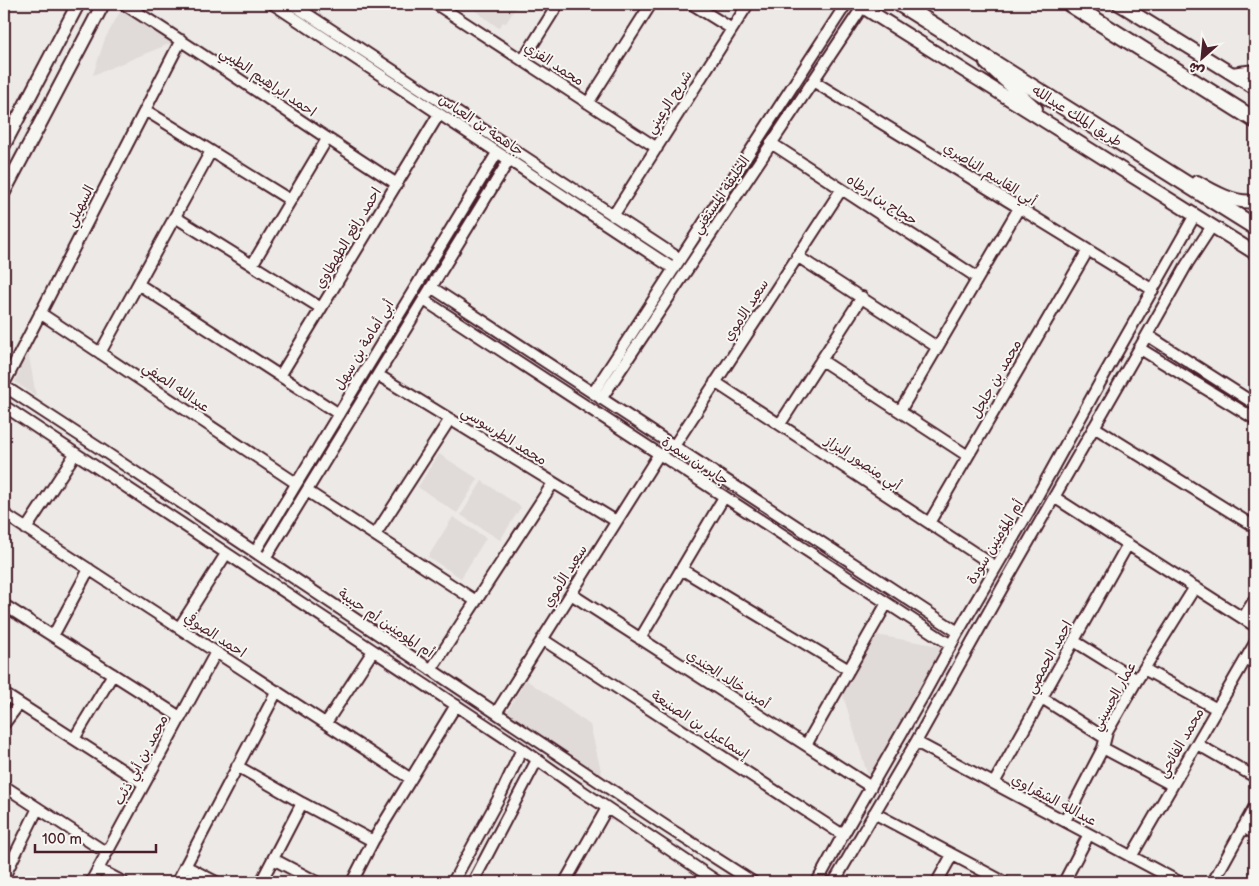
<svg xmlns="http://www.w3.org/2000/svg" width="1259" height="886" viewBox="0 0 1259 886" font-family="'Balsamiq Sans','Playpen Sans Arabic',sans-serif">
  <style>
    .built { fill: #e0dad8 }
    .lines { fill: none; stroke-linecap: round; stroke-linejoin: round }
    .minor-casing { stroke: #4a1f2b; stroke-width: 14 }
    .major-casing { stroke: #4a1f2b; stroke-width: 16 }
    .highway-casing { stroke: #4a1f2b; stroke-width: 19 }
    .minor { stroke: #f6f6f2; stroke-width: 10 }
    .major { stroke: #f6f6f2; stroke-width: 12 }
    .highway { stroke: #f6f6f2; stroke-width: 15 }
    .labels { text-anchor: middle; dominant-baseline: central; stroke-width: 4; stroke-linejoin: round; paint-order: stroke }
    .street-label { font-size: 14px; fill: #4a1f2b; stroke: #f6f6f2 }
  </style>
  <rect width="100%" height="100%" fill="#ece9e6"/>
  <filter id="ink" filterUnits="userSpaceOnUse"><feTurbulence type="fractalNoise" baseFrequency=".02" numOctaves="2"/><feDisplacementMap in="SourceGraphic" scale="10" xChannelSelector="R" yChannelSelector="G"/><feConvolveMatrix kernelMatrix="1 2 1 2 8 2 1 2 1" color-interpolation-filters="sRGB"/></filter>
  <g filter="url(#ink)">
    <path class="built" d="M466,4h52l-12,19 -3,-1 -4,6z
      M121,10l55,31 -83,34 12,-36z
      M28,351l8,45 -21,-14z
      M439,454l39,25 -21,34 -39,-26z
      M482,481l39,26 -21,33 -39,-25z
      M453,517l33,21 -25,40 -33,-21z
      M875,635l71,12 -77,132 -27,-87 26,-44z
      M526,680l37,25v1l27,19 12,50 -95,-63z"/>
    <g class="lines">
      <g class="minor-casing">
        <path id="minor" d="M124,4c92,58 181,121 273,180
          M273,4l401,265
          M292,4l388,255
          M436,4l221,144
          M692,4l40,25
          M523,60l35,-56
          M1231,73l24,-3
          M813,81l340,209
          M588,103l63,-99
          M145,110l145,90
          M771,143l207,135
          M613,216l135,-212
          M175,217l146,91
          M797,256l140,91
          M252,265l75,-126
          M138,284l201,130
          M431,287l527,345
          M424,300l527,345
          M40,313l256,170
          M1147,335l108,69
          M1139,348l116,71
          M100,353l111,-202
          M821,360l147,96
          M378,375l238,146
          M280,376l159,-262
          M715,382l281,185
          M4,384l177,-344
          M4,386l95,62 568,379 86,55
          M593,393l253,-389
          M601,399l262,-393
          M4,406l518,343 57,40 139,93
          M900,411l119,-203
          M780,424l82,-127
          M1094,427l161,100
          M674,446l167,-256
          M307,491l169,110
          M1054,497l201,129
          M4,514l407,265
          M929,523l159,-273
          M26,529l49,-75
          M375,535l75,-116
          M255,552l242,-399
          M265,559l244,-399
          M681,569l168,101
          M571,594l300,193
          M4,605l176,112
          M1243,618l12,-19
          M179,628l47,-74
          M53,636l36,-67
          M542,639l301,196
          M640,639l84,-142
          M1074,641l63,39
          M1144,669l73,40
          M431,670l122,-187
          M4,694l140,90
          M1042,698l63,40
          M496,713l163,-259
          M326,723l47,-72
          M4,724l15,-20
          M74,739l39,-65
          M916,742l263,140
          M1197,744l58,33
          M806,745l81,-142
          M1103,748l69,37
          M237,766l65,37 71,38
          M994,783l134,-239
          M4,786l103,67
          M874,813l130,69
          M1065,821l38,-73 4,-16 30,-52 58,-93
          M1243,827l12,7
          M1131,857l124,-214
          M273,859l44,23
          M185,866l31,16
          M98,869l25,13
          M4,877l34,-69
          M91,882l125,-230
          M177,882l100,-191
          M261,882l41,-79
          M352,882l21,-41 83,-136
          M453,882l48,-88 21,-45
          M473,882l64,-122
          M565,882l42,-74
          M817,882l26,-47 81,-141 34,-62 71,-121 74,-134 92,-162
          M834,882l82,-140 90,-161 141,-246 40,-71 25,-38
          M937,882l15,-27
          M1064,882l25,-48
          M1213,882l42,-76"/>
      </g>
      <g class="major-casing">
        <path id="major" d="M858,4l397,249
          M1119,4l136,84
          M986,63l50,46
          M4,145l74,-141
          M1197,182c17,10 38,22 58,19
          M4,192l99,-188"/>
      </g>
      <g class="highway-casing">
        <path id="highway" d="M900,4l355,223
          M1070,4l185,116"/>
      </g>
      <use href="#minor" class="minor"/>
      <use href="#major" class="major"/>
      <use href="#highway" class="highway"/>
    </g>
  </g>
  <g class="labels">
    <g class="street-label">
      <text transform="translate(554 64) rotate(33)">محمد الفزي</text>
      <text transform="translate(268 82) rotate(34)">احمد ابراهيم الطيبي</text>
      <text transform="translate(669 102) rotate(-57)">شريح الرعيني</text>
      <text transform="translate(1077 116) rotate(32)">طريق الملك عبدالله</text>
      <text transform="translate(481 125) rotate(34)">جاهمة بن العباس</text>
      <text transform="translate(990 174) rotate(32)">أبي القاسم الناصري</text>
      <text transform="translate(721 195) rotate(-56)">الخليفة المستغني</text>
      <text transform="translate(882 200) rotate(33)">حجاج بن ارطاه</text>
      <text transform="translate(80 206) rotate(-63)">السهيلي</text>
      <text transform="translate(348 238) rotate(-59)">احمد رافع الطهطاوي</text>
      <text transform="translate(746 310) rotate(-57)">سعيد الاموي</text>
      <text transform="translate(364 345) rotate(-59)">أبي أمامة بن سهل</text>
      <text transform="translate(996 379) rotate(-60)">محمد بن جلجل</text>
      <text transform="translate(176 387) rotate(34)">عبدالله الصفي</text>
      <text transform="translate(504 436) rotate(32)">محمد الطرسوسي</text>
      <text transform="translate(695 461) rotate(33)">جابر بن سمرة</text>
      <text transform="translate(863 463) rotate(33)">أبي منصور البزاز</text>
      <text transform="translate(995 542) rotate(-59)">أم المؤمنين سودة</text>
      <text transform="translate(565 576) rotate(-58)">سعيد الأموي</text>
      <text transform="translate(386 623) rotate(34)">أم المومنين أم حبيبة</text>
      <text transform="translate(215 635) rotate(33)">احمد الصوفي</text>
      <text transform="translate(1049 657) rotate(-61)">احمد الحمصي</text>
      <text transform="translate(728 679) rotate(33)">أمين خالد الجندي</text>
      <text transform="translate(1114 696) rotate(-61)">عمار الحسيني</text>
      <text transform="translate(700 725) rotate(33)">إسماعيل بن الصنيعة</text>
      <text transform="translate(1181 743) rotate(-60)">محمد الفائحي</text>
      <text transform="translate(141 760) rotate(-62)">محمد بن أبي ذئب</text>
      <text transform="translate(1054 800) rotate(28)">عبدالله الشقراوي</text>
    </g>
  </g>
  <rect width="1259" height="886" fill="none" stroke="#f6f6f2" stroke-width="20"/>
  <rect x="10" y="10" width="1239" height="866" fill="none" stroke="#4a1f2b" stroke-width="2" filter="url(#ink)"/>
  <g transform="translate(1202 58) rotate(207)" stroke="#f6f6f2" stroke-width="4" paint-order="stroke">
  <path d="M0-4L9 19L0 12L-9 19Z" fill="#4a1f2b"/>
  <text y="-8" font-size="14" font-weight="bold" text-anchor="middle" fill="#4a1f2b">ش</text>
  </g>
  <path d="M35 844v8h121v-8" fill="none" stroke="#4a1f2b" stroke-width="2.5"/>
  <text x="42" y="844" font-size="15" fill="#4a1f2b" stroke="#f6f6f2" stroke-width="4" paint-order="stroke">100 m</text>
</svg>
